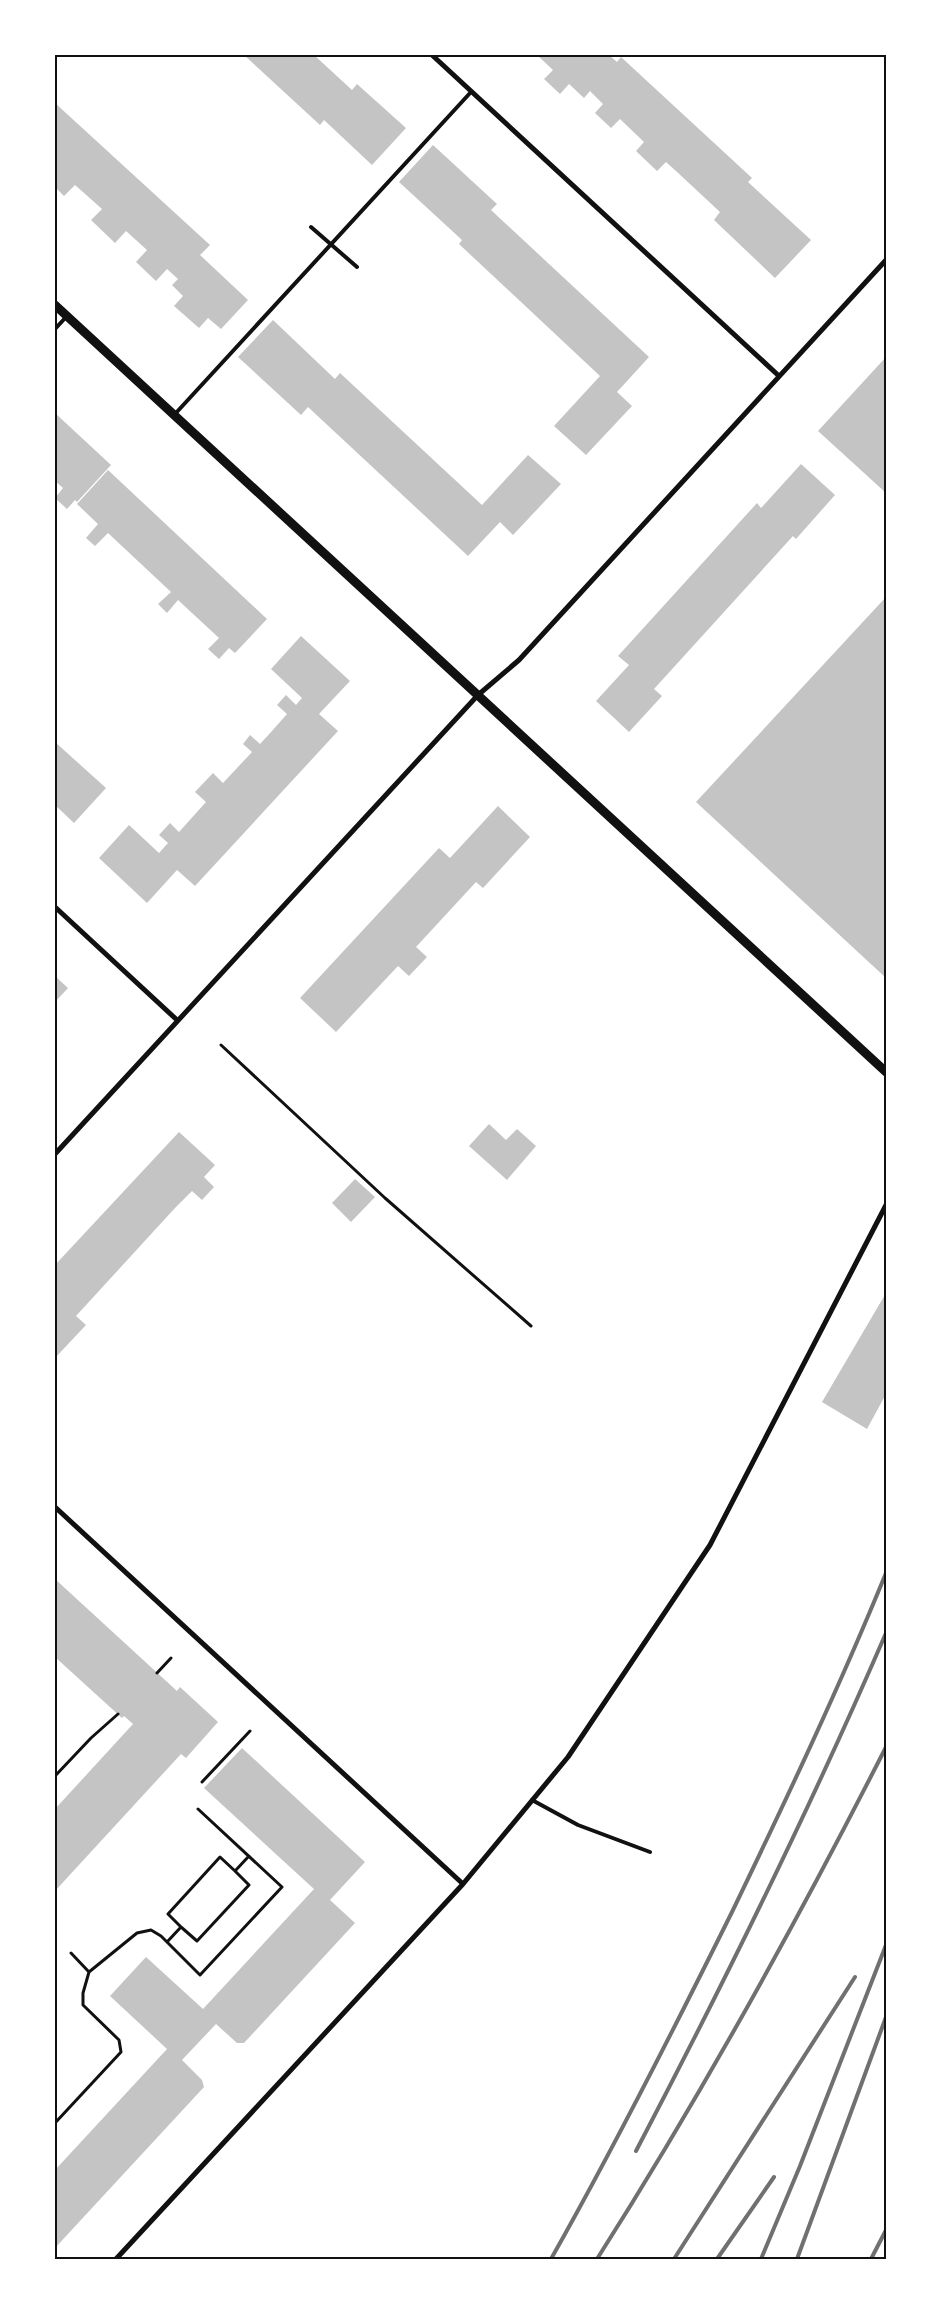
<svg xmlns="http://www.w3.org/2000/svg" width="941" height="2314" viewBox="0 0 941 2314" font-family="'Archivo Narrow',sans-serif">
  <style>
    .building { fill: #c4c4c4 }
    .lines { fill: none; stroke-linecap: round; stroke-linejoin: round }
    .path { stroke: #111; stroke-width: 3 }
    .service { stroke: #111; stroke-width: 4 }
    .minor { stroke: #111; stroke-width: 5 }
    .tertiary { stroke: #111; stroke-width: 9 }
    .rail { stroke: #707070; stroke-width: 4 }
    .neatline { fill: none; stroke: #111; stroke-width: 2 }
  </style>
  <rect width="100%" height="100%" fill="#fff"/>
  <path class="building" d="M244,55h70l38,35 5,-6 49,44 -34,37 -48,-45 -4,5z
    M537,55h72l8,7 4,-5 131,121 -4,4 63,58 -36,38 -61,-58 6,-8 -44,-41 -10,-9 -9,9 -21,-20 8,-9 -24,-23 -9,9 -16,-15 8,-9 -13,-13 -6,7 -15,-14 -9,10 -16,-15 9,-9z
    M55,103l155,142 -10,10 48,45 -27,29 -13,-11 -9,10 -25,-22 9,-10 -11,-11 6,-6 -11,-10 -11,12 -20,-19 11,-12 -21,-19 -11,12 -24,-23 11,-11 -27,-24 -11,11 -9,-9z
    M433,145l64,59 -6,6 158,147 -32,35 15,14 -46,49 -32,-29 46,-50 -141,-132 3,-4 -63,-58z
    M273,320l62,59 5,-6 142,132 46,-50 33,29 -48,51 -13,-13 -32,34 -160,-149 -7,8 -63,-58z
    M886,357v136l-68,-62z
    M55,413l56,52 -34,37 -2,-2 -8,9 -12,-11 8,-10 -8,-7z
    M801,464l34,31 -39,44 -3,-3 -139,153 8,7 -33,36 -33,-31 33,-36 -11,-9 139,-153 4,5z
    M108,470l159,149 -32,34 -6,-5 -10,11 -11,-10 11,-11 -41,-38 -11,13 -9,-9 13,-12 -63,-59 -13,13 -9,-8 12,-14 -21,-20z
    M886,597v381l-190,-176z
    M301,636l49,45 -31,33 19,17 -143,155 -18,-16 -30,33 -48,-45 30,-33 30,28 9,-10 -9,-8 11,-12 9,9 27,-30 -11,-10 18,-19 10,10 29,-31 -9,-8 7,-9 10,9 12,-13 15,-17 -10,-9 9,-10 10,10 6,-7 -31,-29z
    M55,742l51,46 -32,35 -19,-18z
    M498,806l32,31 -47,51 -7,-6 -60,65 11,10 -18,19 -11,-10 -62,66 -36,-34 139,-150 11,10z
    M55,976l13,12 -13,14z
    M489,1124l17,16 11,-11 19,17 -29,34 -38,-34z
    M179,1132l36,33 -11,12 10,10 -12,13 -10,-9 -17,17 -99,108 10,9 -31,33v-93z
    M355,1179l20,18 -24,25 -19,-19z
    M886,1293v101l-19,35 -45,-27z
    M55,1579l122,112 3,-4 38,35 -32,36 -5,-4 -126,137v-82l78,-85 -9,-8 -2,2 -67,-61z
    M242,1748l123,114 -35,38 25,23 -111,120h-7l-21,-19 -34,36 20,20 2,7 -149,161v-78l112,-121 -57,-53 36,-39 57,52 111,-120 -110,-101z"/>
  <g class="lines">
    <path class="path" d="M221,1045l164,153 146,128
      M157,1673l14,-15
      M55,1776l36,-38 27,-24
      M202,1782l48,-51
      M181,1927l-13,-13 52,-57 15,14
      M167,1942l14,-15 16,14 52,-56 -14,-14 14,-15
      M89,1972l48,-39 14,-3 10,6 39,39 82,-88 -84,-78
      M55,2123l66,-71 -2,-12 -36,-35v-12l6,-21 -18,-19"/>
    <path class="service" d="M311,227l46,40
      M55,329l12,-13
      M175,414l296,-322
      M532,1800l46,25 72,27"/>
    <path class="minor" d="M432,55l347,321
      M55,907l122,113
      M55,1154l423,-459 41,-35 367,-400
      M55,1507l408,377
      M116,2259l347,-375 105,-127 142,-212 176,-340"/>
    <path class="tertiary" d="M55,305l831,767"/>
    <path class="rail" d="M636,2151c89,-170 174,-342 250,-518
      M551,2259c64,-113 123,-230 181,-347 54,-112 107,-224 154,-339
      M597,2259c105,-165 200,-337 289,-512
      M674,2259l181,-282
      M717,2259l57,-82
      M761,2259l39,-93 86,-221
      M797,2259l89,-242
      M871,2259l15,-29"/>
  </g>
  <rect width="941" height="2314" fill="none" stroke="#ffffff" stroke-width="112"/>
  <rect x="56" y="56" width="829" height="2202" class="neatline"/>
</svg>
